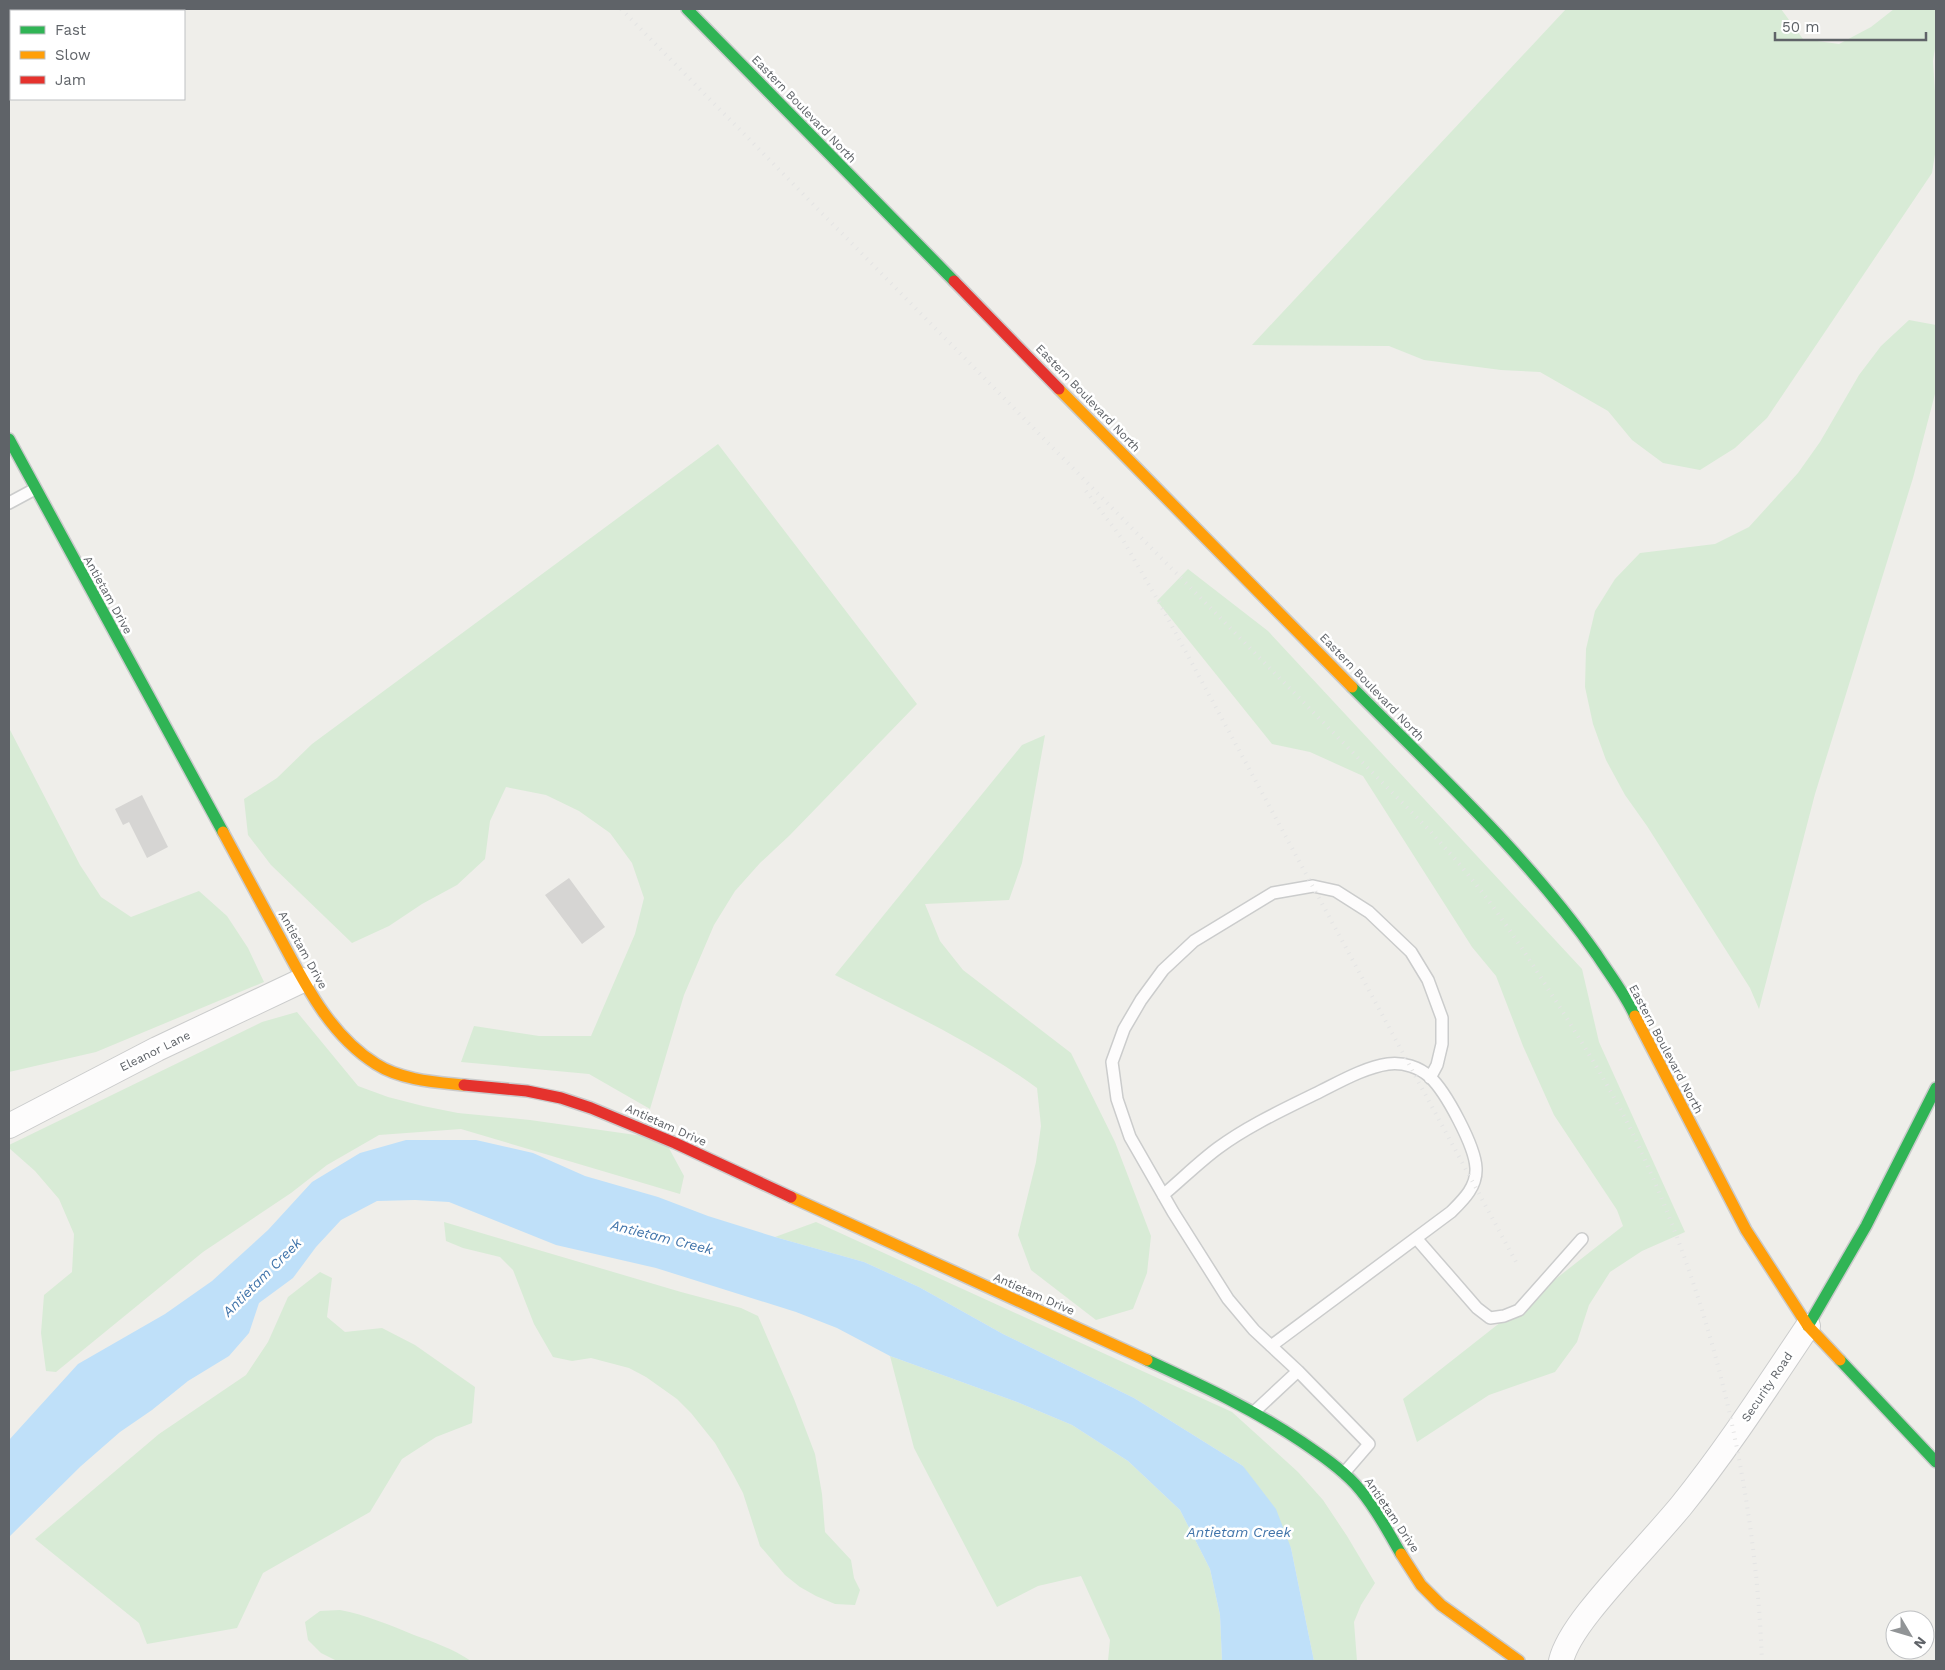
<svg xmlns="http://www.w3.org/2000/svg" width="1945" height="1670" viewBox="0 0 1945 1670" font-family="'Work Sans',sans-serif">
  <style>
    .green { fill: #d8ebd6 }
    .water { fill: #bfe0f9 }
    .building { fill: #d6d5d3 }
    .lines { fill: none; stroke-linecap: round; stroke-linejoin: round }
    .lane-casing { stroke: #cbcccc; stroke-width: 14 }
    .street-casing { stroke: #cbcccc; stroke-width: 26 }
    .fast-casing { stroke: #cacacb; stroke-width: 14 }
    .slow-casing { stroke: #cacacb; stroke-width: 14 }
    .jam-casing { stroke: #cacacb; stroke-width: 14 }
    .lane { stroke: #fdfcfc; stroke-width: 11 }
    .street { stroke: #fdfcfc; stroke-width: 24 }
    .fast { stroke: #30b455; stroke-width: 11 }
    .slow { stroke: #ff9f0a; stroke-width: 11 }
    .jam { stroke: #e5322d; stroke-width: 11 }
    .rail { stroke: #e4e4e4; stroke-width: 4; stroke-dasharray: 1 6; stroke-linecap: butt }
    .labels { text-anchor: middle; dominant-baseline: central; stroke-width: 5; stroke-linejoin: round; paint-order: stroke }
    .street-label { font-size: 12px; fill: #5f6368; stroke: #fff }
    .water-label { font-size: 14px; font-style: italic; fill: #4174aa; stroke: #fff }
  </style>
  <rect width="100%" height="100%" fill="#efeeea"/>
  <path class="green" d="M1566,9h215l22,30 36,5 32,-17 23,-18h42v33l-3,19 3,46v41l-4,25 -165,245 -32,30 -35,22 -37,-7 -31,-23 -24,-29 -68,-39 -39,-2 -77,-10 -35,-14 -137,-1z
    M1909,320l27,5v65l-23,88 -98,316 -56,215 -9,-21 -103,-162 -22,-31 -19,-35 -13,-36 -8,-37 1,-38 9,-38 20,-32 25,-26 75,-9 34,-17 49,-54 22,-31 39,-67 22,-29z
    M718,444l199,260 -127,131 -30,28 -25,28 -21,34 -30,70 -34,114 -61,-35 -128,-12 13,-36 65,10h52l44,-102 9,-36 -12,-35 -22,-30 -31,-22 -33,-16 -40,-8 -16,34 -5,38 -28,26 -35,19 -33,22 -37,17 -81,-78 -23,-30 -4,-36 33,-21 35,-34z
    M1188,569l80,62 314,338 17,73 86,190 -43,19 -32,21 -21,33 -12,37 -22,30 -66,23 -72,47 -14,-43 220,-173 -6,-16 -63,-95 -31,-69 -27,-70 -24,-29 -109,-171 -53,-24 -38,-8 -115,-143z
    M9,728l71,137 21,32 30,20 68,-26 28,25 21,32 16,34 -168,70 -87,20z
    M1045,735l-23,128 -13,37 -84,4 15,37 23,29 108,83 44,89 36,94 -4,37 -14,36 -37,11 -65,-50 -13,-35 18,-73 5,-36 -4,-38c-63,-46 -134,-78 -202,-113l187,-230z
    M297,1012l61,74 30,11 35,9 35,7 72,7 134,19 20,37 -4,18 -219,-65 -82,6 -52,30 -36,28 -88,59 -147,120 -10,-1 -5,-38 3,-38 28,-23 2,-38 -15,-35 -24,-28 -26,-23v-3l253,-123z
    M444,1222l237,70 60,16 17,8 36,83 21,55 7,40 3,38 26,28 3,18 6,12 -5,15 -20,-1 -19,-8 -16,-9 -15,-12 -25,-29 -17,-53 -9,-17 -19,-33 -24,-30 -14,-14 -31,-22 -17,-9 -38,-10 -19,3 -19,-4 -19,-33 -21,-54 -13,-13 -37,-9 -17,-7z
    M816,1222l416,190 66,60 25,28 24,36 28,47 -14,22 -7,17 3,39h-43l-23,-113 -48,-82 -109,-68 -131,-64 -84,-47 -55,-25 -89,-25z
    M320,1272l12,6 -5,39 18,15 37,-4 33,17 60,42 -3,36 -36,14 -34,22 -32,53 -107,61 -26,55 -90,16 -8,-21 -104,-84 124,-105 87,-59 22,-33 20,-45z
    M890,1356l127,46 55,23 56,36 52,49 30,59 10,46 2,46h-114l2,-21 -29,-64 -43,10 -41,21 -83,-159z
    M340,1610c26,5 50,15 74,25 20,7 39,14 57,26h-134l-16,-8 -13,-13 -3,-18 15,-11z"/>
  <path class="water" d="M406,1140h70l57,13 52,23 73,21 50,19 67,21 89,25 55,25 84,47 131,64 109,68 33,43 15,39 23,113h-92l-2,-46 -10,-46 -30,-59 -52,-49 -56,-36 -55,-23 -127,-46 -53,-28 -41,-16 -140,-44 -100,-23 -107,-43 -34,-2 -38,1 -36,19 -25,27 -23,31 -34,25 -10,30 -20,23 -41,25 -36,29 -32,22 -39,34 -72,71v-97l69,-76 87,-50 47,-33 56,-51 44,-48 48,-29z"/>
  <path class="building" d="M142,795l26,52 -21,11 -18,-36 -6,3 -8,-16z
    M569,878l36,49 -23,17 -37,-49z"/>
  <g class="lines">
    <g class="lane-casing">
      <path id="lane" d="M9,503l26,-14
        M1163,1195c18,-15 36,-33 55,-47 31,-23 69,-40 103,-57 20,-10 45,-24 67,-27 15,-2 31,3 42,13 16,15 45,69 46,91 1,19 -13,32 -25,44l-180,134
        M1416,1238l61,70 13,10 14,-2 15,-6 63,-71
        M1254,1412l44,-41
        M1344,1473l25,-29 -71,-73 -44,-41 -26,-31 -55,-87 -43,-75 -13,-38 -5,-37 12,-33 17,-29 22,-30 31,-29 79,-48 40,-7 23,5 33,21 42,40 17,28 14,38v26l-5,21 -7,13"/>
    </g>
    <g class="street-casing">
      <path id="street" d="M9,1126l148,-77 146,-69
        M1561,1661c4,-17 17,-35 28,-49 29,-37 62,-70 92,-106 46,-57 86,-119 127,-180"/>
    </g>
    <g class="fast-casing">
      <path id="fast" d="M687,9l267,272
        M9,439l214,393
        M1352,687c85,86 176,169 245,268 13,20 28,39 38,61
        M1808,1326l58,-100 70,-138
        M1147,1360c54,25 106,49 155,82 19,13 38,26 53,42 19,21 32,46 46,70
        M1840,1360l96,102"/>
    </g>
    <g class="slow-casing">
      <path id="slow" d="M1059,389l293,298
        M223,832c18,33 36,67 54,100 26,48 51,102 99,132 25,16 59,18 88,21
        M1635,1016l111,214 62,96 32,34
        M791,1197l356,163
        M1401,1554l20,31 20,20 78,56"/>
    </g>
    <g class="jam-casing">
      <path id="jam" d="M954,281l105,108
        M464,1085l63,6 34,7 30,10 84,35 116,54"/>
    </g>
    <use href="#lane" class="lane"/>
    <use href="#street" class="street"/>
    <use href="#fast" class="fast"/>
    <use href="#slow" class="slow"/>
    <use href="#jam" class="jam"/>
    <path class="rail" d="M621,9l808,821c15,17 31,34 45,52 28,35 52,72 76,110 29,45 57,90 81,138 80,165 124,349 131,531
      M1086,491l37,49 38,66 355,656"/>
  </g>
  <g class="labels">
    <g class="street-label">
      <text transform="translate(804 109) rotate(46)">Eastern Boulevard North</text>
      <text transform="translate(1088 398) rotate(46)">Eastern Boulevard North</text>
      <text transform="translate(108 595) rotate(61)">Antietam Drive</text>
      <text transform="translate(1372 687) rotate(46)">Eastern Boulevard North</text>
      <text transform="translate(303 950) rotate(61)">Antietam Drive</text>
      <text transform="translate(1666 1049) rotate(62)">Eastern Boulevard North</text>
      <text transform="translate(155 1051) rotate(-26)">Eleanor Lane</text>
      <text transform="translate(666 1125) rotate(24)">Antietam Drive</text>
      <text transform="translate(1034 1294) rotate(24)">Antietam Drive</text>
      <text transform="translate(1767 1387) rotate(-56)">Security Road</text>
      <text transform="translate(1392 1515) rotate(56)">Antietam Drive</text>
    </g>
    <g class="water-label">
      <text transform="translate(662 1237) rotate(14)">Antietam Creek</text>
      <text transform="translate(262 1277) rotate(-45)">Antietam Creek</text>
      <text x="1239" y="1532">Antietam Creek</text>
    </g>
  </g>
  <rect width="1945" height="1670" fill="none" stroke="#5f6368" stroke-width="20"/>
  <rect x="10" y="10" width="175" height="90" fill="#ffffff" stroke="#bfc1c3"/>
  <rect x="20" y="26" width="25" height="8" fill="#30b455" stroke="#bfc1c3"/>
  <text x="55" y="35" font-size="15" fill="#5f6368">Fast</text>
  <rect x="20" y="51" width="25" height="8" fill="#ff9f0a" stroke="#bfc1c3"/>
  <text x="55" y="60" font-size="15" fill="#5f6368">Slow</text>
  <rect x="20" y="76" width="25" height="8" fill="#e5322d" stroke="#bfc1c3"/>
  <text x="55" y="85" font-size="15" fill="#5f6368">Jam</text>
  <g transform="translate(1910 1635) rotate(128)"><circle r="24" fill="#ffffff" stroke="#bfc1c3"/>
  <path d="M0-4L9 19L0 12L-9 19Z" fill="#919496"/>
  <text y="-8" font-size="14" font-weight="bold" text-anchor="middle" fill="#5f6368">N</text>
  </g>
  <path d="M1775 32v8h151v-8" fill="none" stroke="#5f6368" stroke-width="2.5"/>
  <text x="1782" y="32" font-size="15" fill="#5f6368" stroke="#ffffff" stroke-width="4" paint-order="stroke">50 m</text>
</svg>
